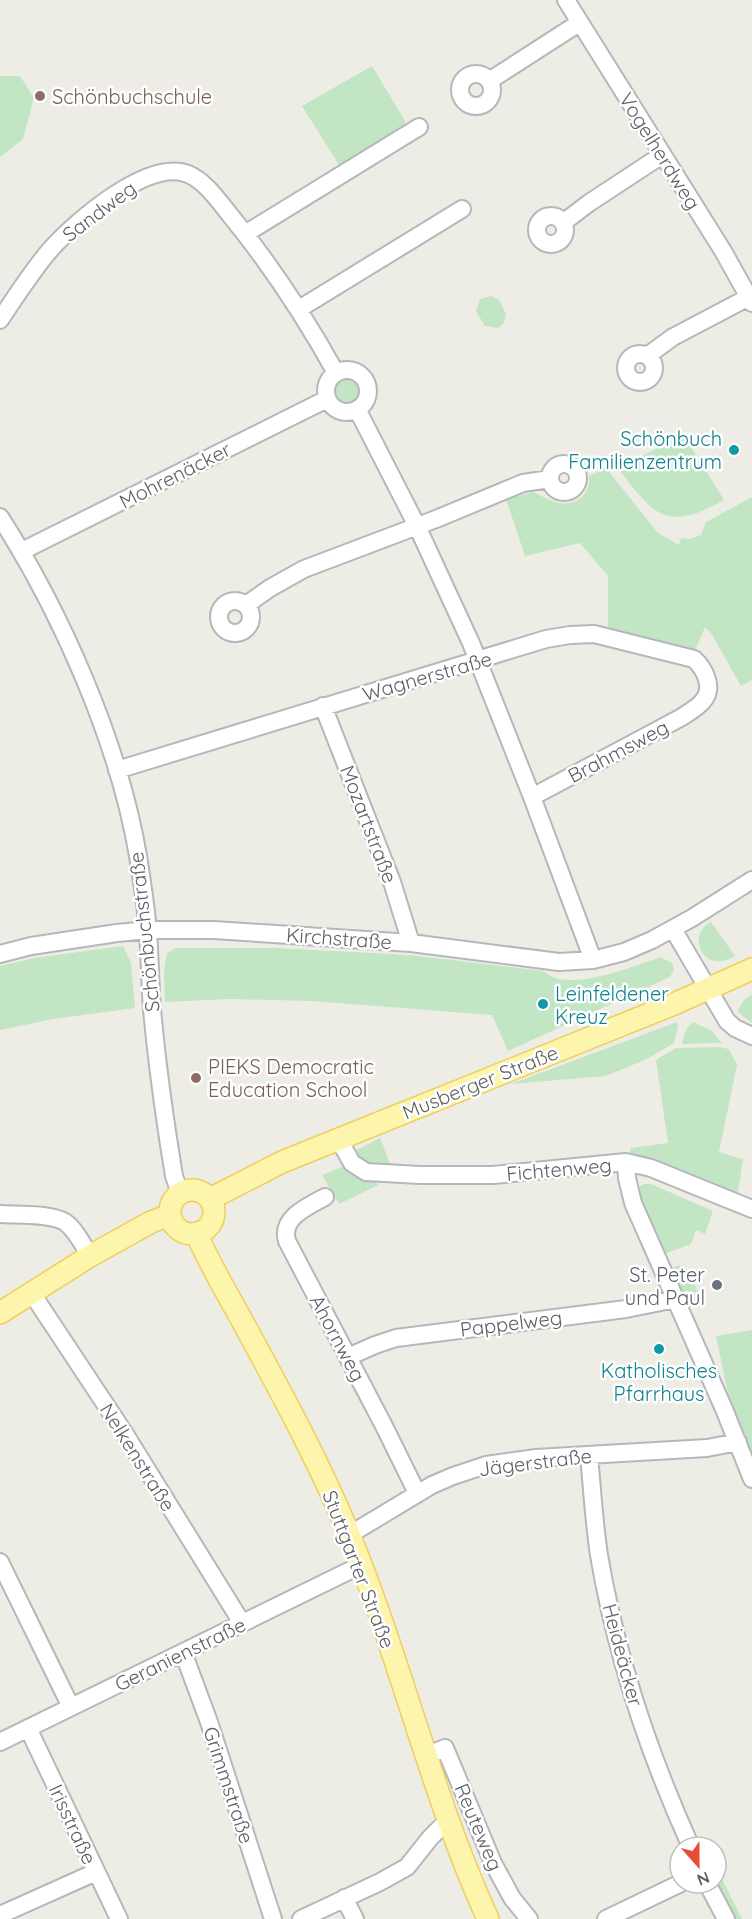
<svg xmlns="http://www.w3.org/2000/svg" width="752" height="1919" viewBox="0 0 752 1919" font-family="Quicksand,sans-serif">
  <style>
    .green { fill: #c2e5c4 }
    .lines { fill: none; stroke-linecap: round; stroke-linejoin: round }
    .minor-casing { stroke: #b5b7bb; stroke-width: 20 }
    .major-casing { stroke: #eecf5e; stroke-width: 24 }
    .minor { stroke: #fff; stroke-width: 16 }
    .major { stroke: #fdf5ab; stroke-width: 21 }
    .education-dot { fill: #8d6e63; stroke: #fff; stroke-width: 2 }
    .culture-dot { fill: #0f9aa8; stroke: #fff; stroke-width: 2 }
    .worship-dot { fill: #6b7280; stroke: #fff; stroke-width: 2 }
    .labels { text-anchor: middle; dominant-baseline: central; stroke-width: 5; stroke-linejoin: round; paint-order: stroke }
    .education-label { font-size: 20px; fill: #785e54; stroke: #fff; text-anchor: start }
    .street-label { font-size: 20px; fill: #5c6065; stroke: #fff }
    .culture-label { font-size: 20px; fill: #0d838f; stroke: #fff; text-anchor: end }
    .worship-label { font-size: 20px; fill: #5b616d; stroke: #fff; text-anchor: end }
  </style>
  <rect width="100%" height="100%" fill="#eeede5"/>
  <path class="green" d="M372,66l33,55 -1,8 -63,39 -39,-62z
    M0,76h20l14,22 -11,41 -23,18z
    M491,296l8,4 7,14 -2,9 -6,5 -13,-2 -9,-15 4,-12z
    M335 391a12 12 0 1 1 24 0a12 12 0 1 1-24 0Z
    M684,435l40,65c-58,33 -71,15 -106,-32z
    M606,468l52,65 21,12 2,-7 9,1 11,-4 5,-13 46,-25v183l-11,6 -30,-53 -6,-6 -11,26 -86,-21v-56l-28,-33 -55,13 -19,-57 27,-7c8,3 17,10 26,11 18,3 31,-9 30,-27z
    M711,922l24,34c-4,2 -9,5 -14,5 -22,3 -32,-29 -10,-39z
    M123,946l8,17 4,45 -82,11 -53,11v-64l34,-8z
    M176,948h101l132,7 134,16c4,2 8,6 13,7 26,9 79,-12 104,-21l12,6 2,7 -4,7 -162,74 -16,-36 -180,-14 -82,-2 -65,3 -1,-32 3,-17z
    M752,994v29l-12,-9 -2,-4 6,-10z
    M677,1022l1,4 -4,17 -27,16 -41,17 -95,8z
    M693,1022l19,9 10,12 -39,1 -1,-1c2,-9 4,-15 11,-21z
    M718,1047l11,2 8,16 -18,87 24,7 -6,40 -108,-43 2,-8 37,-5 -12,-83 20,-12z
    M380,1138l12,30 -22,-1 -8,13 15,2 1,3 -39,19 -17,-29 30,-12 3,-12z
    M644,1184h7l62,27 -8,23 -9,-4 -5,14 -26,10 -26,-60 1,-8z
    M680,1265l8,18 5,-2 9,20 -12,6 -18,-39z
    M752,1330v123l-14,-11 -22,-106z
    M716,1867l26,52h-8l-18,-36z"/>
  <g class="lines">
    <g class="minor-casing">
      <path id="minor" d="M566,0l157,251 29,52
        M460 90a16 16 0 1 1 32 0a16 16 0 1 1-32 0Z
        M489,81l90,-58
        M537 230a14 14 0 1 1 28 0a14 14 0 1 1-28 0Z
        M564,222l25,-19 73,-48
        M245,234l174,-107
        M299,309l163,-100
        M0,320c16,-24 32,-49 50,-70 25,-28 98,-92 138,-76 17,7 30,26 42,41 40,49 75,102 106,158
        M626 368a14 14 0 1 1 28 0a14 14 0 1 1-28 0Z
        M647,356l26,-19 76,-40
        M326 391a21 21 0 1 1 42 0a21 21 0 1 1-42 0Z
        M357,409l60,117 54,117 61,154 61,163
        M550 478a14 14 0 1 1 28 0a14 14 0 1 1-28 0Z
        M0,517c61,95 119,226 138,339 4,25 8,51 10,76 2,26 2,51 4,77 5,56 13,112 22,167l6,17
        M22,551l305,-152
        M219 617a16 16 0 1 1 32 0a16 16 0 1 1-32 0Z
        M246,605l24,-17 34,-19 132,-50 87,-36 27,-4
        M323,706l69,176 19,61
        M117,770l429,-131 24,-4 24,-1 100,25c11,10 21,30 8,43 -5,6 -13,10 -20,15l-150,80
        M673,929l54,92 8,7 17,8
        M0,954l31,-8 86,-13 31,-3h66l197,13 148,19 34,-2 31,-8 28,-12 40,-22 60,-38
        M339,1140l13,23 14,9 54,3h73l133,-13 25,6 101,41
        M626,1162l1,16 6,25 91,206 28,70
        M325,1197c-17,9 -45,21 -38,44l97,185 33,67
        M0,1214c17,1 50,-1 65,8 11,8 18,23 25,34
        M31,1292l94,142 117,189
        M348,1357l27,-12 21,-7 230,-29 50,-10
        M589,1455c3,33 5,67 10,100 17,101 50,199 92,292
        M349,1535l83,-50 21,-9 33,-11 50,-7 171,-10 31,-6
        M0,1562l71,145
        M183,1652l26,70 64,197
        M28,1728l91,191
        M0,1742l361,-177
        M425,1756l20,-8 48,115 19,35 17,21
        M707,1883l19,36
        M344,1898l11,21
        M0,1915l96,-43
        M301,1919l79,-37 27,-15 23,-29 18,-18
        M606,1919l75,-36"/>
    </g>
    <g class="major-casing">
      <path id="major" d="M170 1212a22 22 0 1 1 44 0a22 22 0 1 1-44 0Z
        M210,1199l72,-37 392,-158 78,-35
        M196,1233c14,32 32,62 49,93 37,68 74,136 104,208 52,126 82,260 139,385
        M0,1313l90,-57 61,-34 19,-7"/>
    </g>
    <use href="#minor" class="minor"/>
    <use href="#major" class="major"/>
  </g>
  <g class="education-dot">
    <circle cx="40" cy="96" r="6"/>
    <circle cx="196" cy="1078" r="6"/>
  </g>
  <g class="culture-dot">
    <circle cx="734" cy="450" r="6"/>
    <circle cx="543" cy="1004" r="6"/>
    <circle cx="659" cy="1349" r="6"/>
  </g>
  <circle class="worship-dot" cx="717" cy="1285" r="6"/>
  <g class="labels">
    <g class="education-label">
      <text x="52" y="96">Schönbuchschule</text>
      <text x="208" y="1066">PIEKS Democratic<tspan x="208" dy="23">Education School</tspan></text>
    </g>
    <g class="street-label">
      <text transform="translate(660 151) rotate(58)">Vogelherdweg</text>
      <text transform="translate(99 211) rotate(-37)">Sandweg</text>
      <text transform="translate(175 475) rotate(-27)">Mohrenäcker</text>
      <text transform="translate(427 676) rotate(-16)">Wagnerstraße</text>
      <text transform="translate(618 751) rotate(-28)">Brahmsweg</text>
      <text transform="translate(369 824) rotate(69)">Mozartstraße</text>
      <text transform="translate(144 932) rotate(-96)">Schönbuchstraße</text>
      <text transform="translate(339 938) rotate(4)">Kirchstraße</text>
      <text transform="translate(480 1082) rotate(-22)">Musberger Straße</text>
      <text transform="translate(559 1169) rotate(-5)">Fichtenweg</text>
      <text transform="translate(511 1323) rotate(-7)">Pappelweg</text>
      <text transform="translate(338 1338) rotate(62)">Ahornweg</text>
      <text transform="translate(138 1457) rotate(58)">Nelkenstraße</text>
      <text transform="translate(535 1462) rotate(-7)">Jägerstraße</text>
      <text transform="translate(359 1569) rotate(69)">Stuttgarter Straße</text>
      <text transform="translate(180 1654) rotate(-26)">Geranienstraße</text>
      <text transform="translate(623 1655) rotate(75)">Heideäcker</text>
      <text transform="translate(229 1785) rotate(72)">Grimmstraße</text>
      <text transform="translate(73 1824) rotate(65)">Irisstraße</text>
      <text transform="translate(479 1827) rotate(67)">Reuteweg</text>
    </g>
    <g class="culture-label">
      <text x="722" y="438">Schönbuch<tspan x="722" dy="23">Familienzentrum</tspan></text>
      <text x="555" y="993" text-anchor="start">Leinfeldener<tspan x="555" dy="23">Kreuz</tspan></text>
      <text x="659" y="1370" text-anchor="middle">Katholisches<tspan x="659" dy="23">Pfarrhaus</tspan></text>
    </g>
    <g class="worship-label">
      <text x="705" y="1274">St. Peter<tspan x="705" dy="23">und Paul</tspan></text>
    </g>
  </g>
  <g transform="translate(698 1865) rotate(159)"><circle r="28" fill="#ffffff" stroke="#bebfc1" stroke-width="1.5"/>
  <path d="M0-4.5L10 22L0 15L-10 22Z" fill="#e54e34"/>
  <text y="-9" font-size="16" font-weight="bold" text-anchor="middle" fill="#5c6065">N</text>
  </g>
</svg>
